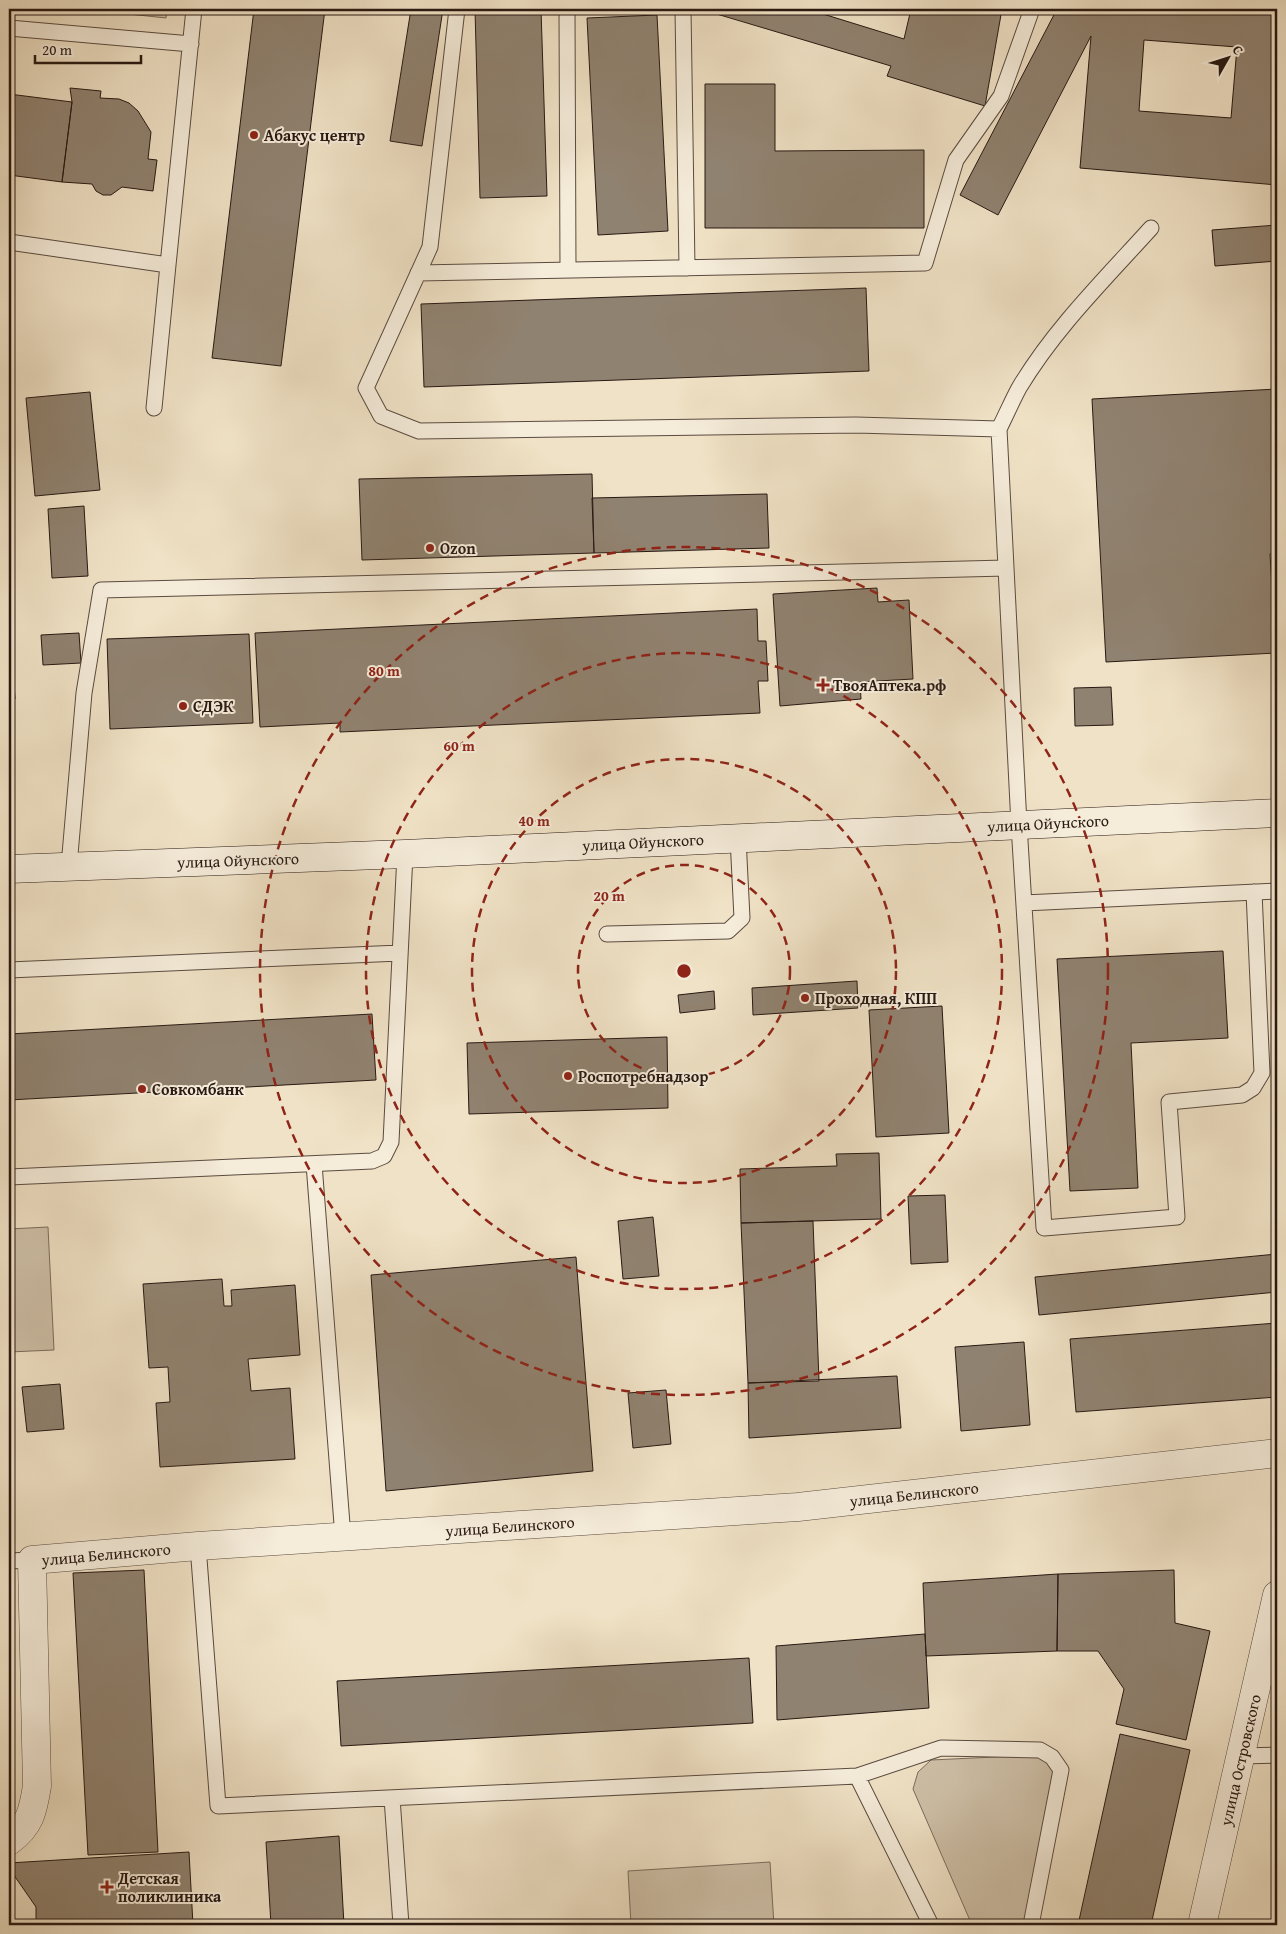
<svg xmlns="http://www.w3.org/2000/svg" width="1286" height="1934" viewBox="0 0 1286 1934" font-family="'Gentium Book Plus',serif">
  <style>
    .green { fill: #cec0a8; stroke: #7b6c5e }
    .building { fill: #908270; stroke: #281913; fill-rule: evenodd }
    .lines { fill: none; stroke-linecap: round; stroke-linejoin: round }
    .lane-casing { stroke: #5a4b40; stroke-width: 17 }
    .street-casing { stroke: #5a4b40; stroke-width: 29 }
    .secondary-casing { stroke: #281913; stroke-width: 29 }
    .lane { stroke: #f5ecda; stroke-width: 15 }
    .street { stroke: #f5ecda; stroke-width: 28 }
    .secondary { stroke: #f5ecda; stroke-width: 28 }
    .ring { fill: none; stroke: #8f2418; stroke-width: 2.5; stroke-dasharray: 9 6 }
    .poi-dot { fill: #8f2418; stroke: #f5ecda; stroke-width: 2 }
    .labels { text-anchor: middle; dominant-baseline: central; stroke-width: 4; stroke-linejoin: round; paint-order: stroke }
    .poi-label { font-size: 16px; font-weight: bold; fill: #281913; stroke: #f5ecda; text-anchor: start }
    .street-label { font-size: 16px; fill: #281913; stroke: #f5ecda }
    .centre { fill: #8f2418; stroke: #f5ecda; stroke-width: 2.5 }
    .ring-label { font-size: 15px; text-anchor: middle; font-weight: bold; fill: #8f2418; stroke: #f5ecda; stroke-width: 4; stroke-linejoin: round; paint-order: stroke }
  </style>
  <rect width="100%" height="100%" fill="#f0e2c6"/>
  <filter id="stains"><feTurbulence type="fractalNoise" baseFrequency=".004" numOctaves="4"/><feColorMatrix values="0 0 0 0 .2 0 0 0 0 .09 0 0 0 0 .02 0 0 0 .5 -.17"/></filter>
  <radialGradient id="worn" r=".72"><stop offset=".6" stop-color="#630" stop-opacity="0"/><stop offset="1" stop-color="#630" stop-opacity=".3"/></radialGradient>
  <path class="green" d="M82,9h85l-1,9z
    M48,1227l6,123 -45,2v-123z
    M1059,1754l-33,171h-54l-59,-136 5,-17 13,-12z
    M770,1862l4,63h-143l-3,-54z"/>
  <path class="building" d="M254,9h71l-44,357 -69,-8z
    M411,9h32l-21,137 -32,-5z
    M475,9h66l6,187 -67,2z
    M711,9h96l97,30 7,-30h91l-17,97 -98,-30 4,-10 -181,-54z
    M1057,9h220v176l-197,-17 11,-132 -93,179 -38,-20zM1144,40l93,7 -6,71 -92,-7z
    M657,15l11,216 -70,4 -11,-217z
    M705,84h70v67l149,-1v78h-219z
    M70,88l31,3 -1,7 19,1 10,4 9,8 13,21 -3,27 9,1 -4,31 -31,-4 -11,8h-8l-7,-4 -4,-7 -30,-2 10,-80z
    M9,94l63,8 -10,80 -53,-7z
    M1277,225v36l-62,5 -3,-36z
    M866,288l3,83 -445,16 -3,-83z
    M1277,389v164l-7,1 6,99 -170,9 -14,-263z
    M90,392l10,98 -65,6 -9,-98z
    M592,474l2,79 -232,7 -3,-81z
    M767,494l2,54 -175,5 -2,-55z
    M84,506l4,70 -36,2 -4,-69z
    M877,588l1,14 31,-2 4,79 -53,3 1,17 -81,7 -7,-112z
    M9,604l6,95 -6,1z
    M757,609l1,32h8l2,40h-10l2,32 -420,19v-9l-80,4 -5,-94z
    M79,633l2,30 -38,2 -2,-30z
    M249,634l4,89 -143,6 -3,-90z
    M1111,687l2,38 -38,1 -1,-38z
    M1223,951l5,87 -97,5 7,145 -68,3 -13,-232z
    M857,981l1,27 -105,7 -1,-27z
    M714,991l1,18 -35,4 -2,-18z
    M942,1006l7,127 -73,4 -7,-127z
    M372,1014l4,66 -367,20v-66z
    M667,1037l1,71 -199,6 -2,-71z
    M879,1153l2,66 -140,4 -1,-54 97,-3 -1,-12z
    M945,1195l3,67 -37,2 -3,-68z
    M653,1217l6,59 -36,3 -5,-58z
    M813,1221l6,160 -71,2 -7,-160z
    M1277,1254v38l-238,23 -4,-38z
    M576,1257l17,214 -207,20 -15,-216z
    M222,1279l2,27h8l-1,-16 64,-5 5,70 -52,4 3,32 39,-3 5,71 -135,8 -4,-64 14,-1 -2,-35 -19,1 -6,-84z
    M1277,1323v74l-201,15 -6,-73z
    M1024,1342l6,83 -69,6 -6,-84z
    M897,1376l4,52 -152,10 -1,-55z
    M60,1384l4,45 -37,3 -5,-45z
    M666,1390l5,54 -38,4 -5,-55z
    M144,1570l14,282 -70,3 -15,-282z
    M1174,1570l1,53 35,8 -24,109 -70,-16 8,-35 -26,-38h-41l1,-77z
    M1058,1574l-1,77 -131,5 -3,-73z
    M925,1634l4,74 -152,12 -1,-74z
    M749,1658l4,65 -412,23 -4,-65z
    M1120,1734l70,16 -39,175h-73z
    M339,1836l5,89h-73l-5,-83z
    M189,1852l4,73h-157v-18l-27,-39v-5z"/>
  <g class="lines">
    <g class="lane-casing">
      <path id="lane" d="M457,9l-27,238 -64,141 15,28 38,15 437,-6 143,4
        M567,9l1,261
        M683,9l4,259
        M9,28l182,16
        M1151,228c-46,51 -96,100 -132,160 -7,13 -13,27 -20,41l20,396 25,403 133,-11 -8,-115 73,-7 11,-7 9,-15 -8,-181
        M9,242l159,23 26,-256
        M418,273l507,-10 31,-103 45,-64 31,-87
        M154,408l14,-143
        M69,866l15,-173 17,-103 905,-22
        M1024,903l253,-12
        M607,934l121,-3 14,-13 -4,-80
        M9,970l391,-17
        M314,1164l29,373
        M9,1177l363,-16 12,-5 7,-14 14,-288
        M198,1546l20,260 639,-30 84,-28 99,2 12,7 9,13 -30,155
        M9,1561l23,-1
        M1241,1756l36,-1
        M857,1776l74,149
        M392,1798l9,127"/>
    </g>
    <g class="street-casing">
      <path id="street" d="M9,1841c21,-15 24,-30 28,-55l-5,-226 166,-14 600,-39 479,-54
        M1202,1925l75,-330"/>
    </g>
    <g class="secondary-casing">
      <path id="secondary" d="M9,869l396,-15 872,-41"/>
    </g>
    <use href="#lane" class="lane"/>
    <use href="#street" class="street"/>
    <use href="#secondary" class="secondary"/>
  </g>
  <g class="ring">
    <circle cx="684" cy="971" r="106"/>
    <circle cx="684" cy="971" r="212"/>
    <circle cx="684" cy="971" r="318"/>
    <circle cx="684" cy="971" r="424"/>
  </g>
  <g class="poi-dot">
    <circle cx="254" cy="135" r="5"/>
    <circle cx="430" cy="548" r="5"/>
    <path d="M820.5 677.5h5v5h5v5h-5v5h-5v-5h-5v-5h5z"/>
    <circle cx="183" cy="706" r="5"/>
    <circle cx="805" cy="998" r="5"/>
    <circle cx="568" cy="1076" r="5"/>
    <circle cx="142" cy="1089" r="5"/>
    <path d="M104.5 1879.5h5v5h5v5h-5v5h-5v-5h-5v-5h5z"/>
  </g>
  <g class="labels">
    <g class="poi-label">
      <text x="264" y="135">Абакус центр</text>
      <text x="440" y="548">Ozon</text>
      <text x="833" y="685">ТвояАптека.рф</text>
      <text x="193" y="706">СДЭК</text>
      <text x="815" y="998">Проходная, КПП</text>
      <text x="578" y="1076">Роспотребнадзор</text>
      <text x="152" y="1089">Совкомбанк</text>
      <text x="118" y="1878">Детская<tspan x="118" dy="18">поликлиника</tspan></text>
    </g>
    <g class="street-label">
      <text transform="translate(1048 823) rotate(-3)">улица Ойунского</text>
      <text transform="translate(643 842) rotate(-3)">улица Ойунского</text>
      <text transform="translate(238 860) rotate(-2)">улица Ойунского</text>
      <text transform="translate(914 1494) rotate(-6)">улица Белинского</text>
      <text transform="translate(510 1526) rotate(-4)">улица Белинского</text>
      <text transform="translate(106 1554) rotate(-5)">улица Белинского</text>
      <text transform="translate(1240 1760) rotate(-77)">улица Островского</text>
    </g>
  </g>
  <circle cx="684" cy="971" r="8" class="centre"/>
  <g class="ring-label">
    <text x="384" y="676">80 m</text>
    <text x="459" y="751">60 m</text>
    <text x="534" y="826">40 m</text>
    <text x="609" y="901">20 m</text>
  </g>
  <rect width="1286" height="1934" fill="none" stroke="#f0e2c6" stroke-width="30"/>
  <rect x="10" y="10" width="1266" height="1914" fill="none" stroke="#281913" stroke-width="2.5"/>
  <rect x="15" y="15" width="1256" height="1904" fill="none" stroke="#281913"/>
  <g transform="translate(1228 58) rotate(51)" stroke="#f5ecda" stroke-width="4" paint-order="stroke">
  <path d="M0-4L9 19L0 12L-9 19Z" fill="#281913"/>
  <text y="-8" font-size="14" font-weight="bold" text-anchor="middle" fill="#281913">С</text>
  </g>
  <path d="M35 55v8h106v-8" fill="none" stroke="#281913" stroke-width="2.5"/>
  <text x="42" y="55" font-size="15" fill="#281913" stroke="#f5ecda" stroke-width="4" paint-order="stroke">20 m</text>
  <rect width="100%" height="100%" filter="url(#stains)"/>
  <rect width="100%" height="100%" fill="url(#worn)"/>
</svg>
